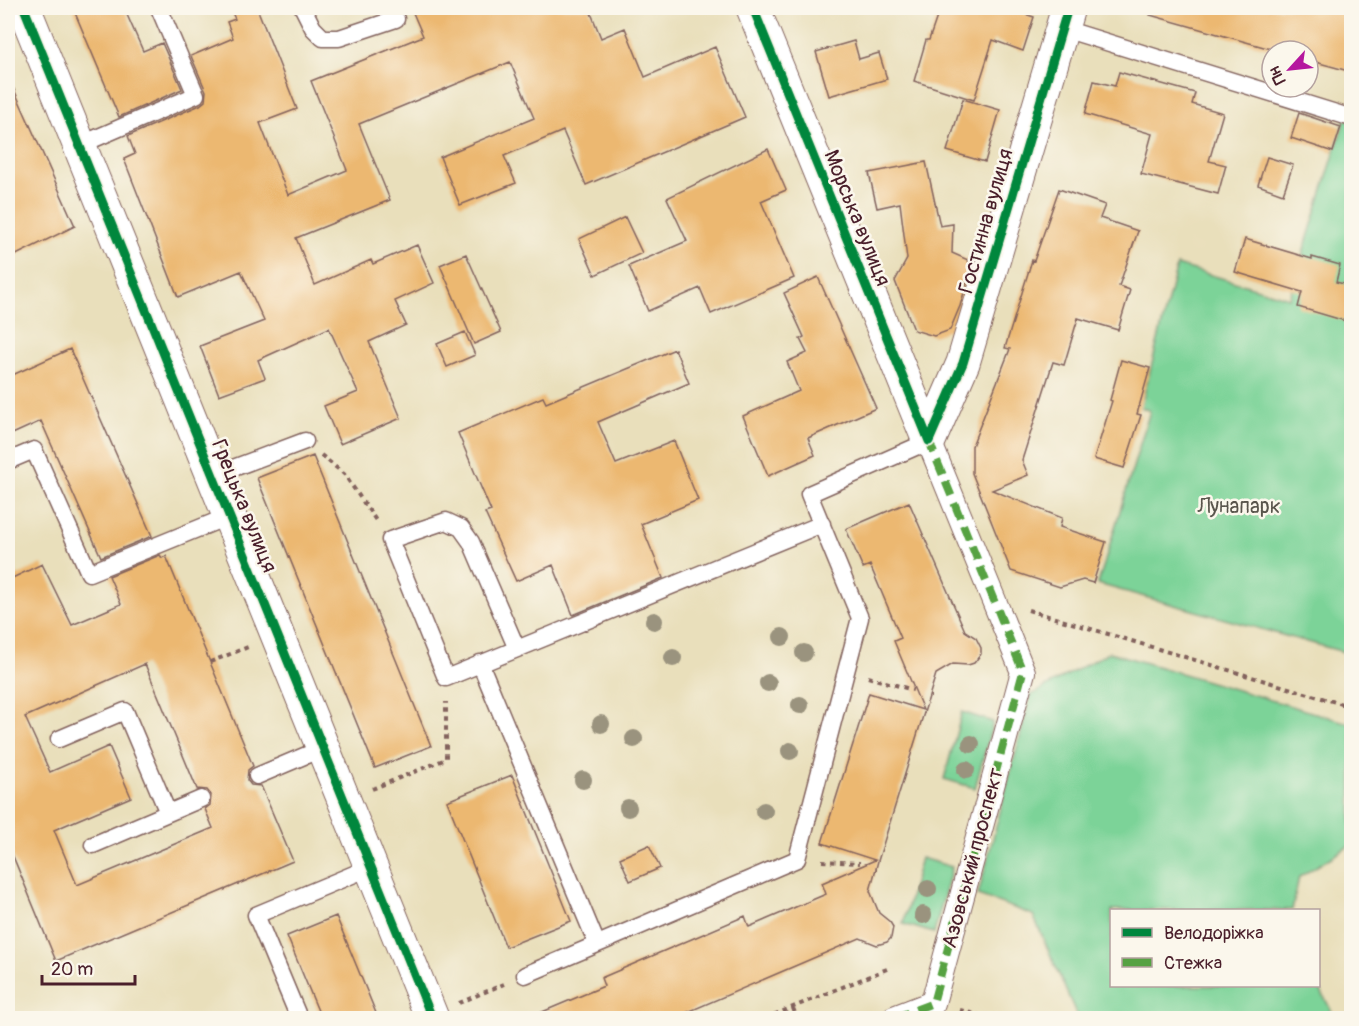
<svg xmlns="http://www.w3.org/2000/svg" width="1359" height="1026" viewBox="0 0 1359 1026" font-family="Pangolin,sans-serif">
  <style>
    .green { fill: #7cd398; stroke: #637962; stroke-width: 1.5 }
    .building { fill: #ecb871; fill-rule: evenodd }
    .lines { fill: none; stroke-linecap: round; stroke-linejoin: round }
    .service-casing { stroke: #82625d; stroke-width: 19 }
    .pedestrian-casing { stroke: #82625d; stroke-width: 26 }
    .minor-casing { stroke: #82625d; stroke-width: 35 }
    .path { stroke: #82625d; stroke-width: 4; stroke-dasharray: 4.5 4.5; stroke-linecap: butt }
    .service { stroke: #fff; stroke-width: 16 }
    .pedestrian { stroke: #fff; stroke-width: 24 }
    .minor { stroke: #fff; stroke-width: 33 }
    .quiet { stroke: #56a243; stroke-width: 8; stroke-dasharray: 15 8; stroke-linecap: butt }
    .cycleway-casing { stroke: #fbf7ec; stroke-width: 13 }
    .cycleway { stroke: #00873e; stroke-width: 9 }
    .tree { fill: #9a937e }
    .labels { text-anchor: middle; dominant-baseline: central; stroke-width: 5; stroke-linejoin: round; paint-order: stroke }
    .street-label { font-size: 21px; fill: #4a1f2b; stroke: #fbf7ec }
    .park-label { font-size: 21px; fill: #59554c; stroke: #fbf7ec }
  </style>
  <rect width="100%" height="100%" fill="#fbf7ec"/>
  <filter id="ink" filterUnits="userSpaceOnUse"><feTurbulence type="fractalNoise" baseFrequency=".0167" numOctaves="2"/><feDisplacementMap in="SourceGraphic" scale="12" xChannelSelector="R" yChannelSelector="G"/><feConvolveMatrix kernelMatrix="1 2 1 2 8 2 1 2 1" color-interpolation-filters="sRGB"/></filter>
  <filter id="wash" filterUnits="userSpaceOnUse"><feTurbulence type="fractalNoise" baseFrequency=".008" numOctaves="4" result="noise"/><feDisplacementMap in="SourceGraphic" scale="24" xChannelSelector="R" yChannelSelector="G"/><feGaussianBlur stdDeviation="1.35" result="paint"/><feColorMatrix in="noise" values="0 0 0 0 0 0 0 0 0 0 0 0 0 0 0 0 0 1.4 0 .05"/><feComposite in="paint" operator="in"/></filter>
  <g filter="url(#wash)">
    <rect width="100%" height="100%" fill="#e9dfbb"/>
    <path class="green" d="M1345,119l6,2v533l-253,-70 52,-173 -9,-4 36,-142 112,33z
      M1109,652l243,72 -1,121 -52,32 -7,33h-180v76l206,-1 17,33h-257l-45,-103 -55,-20 53,-200z
      M962,712l31,10 -18,66 -31,-9z
      M921,858l31,9 -18,66 -31,-9z"/>
    <g id="blocks">
      <path class="building" d="M73,8h51l19,43 19,-8 20,46 -63,28z
        M230,8h27l40,101 -37,14 28,72 59,-25 -36,-89 112,-45 -12,-28h178l12,30 24,-10 20,49 70,-30 30,70 -159,68 -23,-54 -59,25 12,27 -56,22 -20,-48 94,-39 -24,-56 -151,62 31,76 -94,38 19,47 56,-25 2,4 44,-19 17,38 -39,18 11,24 -37,17 32,76 -61,26 -16,-38 34,-14 -29,-64 -71,32 7,18 -46,17 -19,-49 64,-25 -23,-50 -63,26 -54,-138 11,-5 -7,-18 72,-31 5,-4 1,-10 -15,-35 42,-18 -6,-16 8,-3z
        M940,8h67l27,9 -11,34 -30,-11 -19,60 -60,-19 12,-41h3z
        M1151,8h186l15,4v60l-44,-12v-9h-30l-128,-36z
        M854,41l5,18 20,-6 8,26 -58,17 -13,-44z
        M1119,72l76,21 -3,11 31,9 -14,48 17,4 -8,29 -77,-20 11,-40 -67,-20 9,-33 21,5z
        M8,76l67,150 -67,33z
        M963,99l37,11 -15,52 -38,-11z
        M1299,113l42,14 -8,25 -42,-14z
        M768,149l18,41 -25,11 33,77 -83,36 -11,-26 -52,23 -19,-45 58,-25 -20,-43z
        M1267,157l26,8 -10,29 -25,-9z
        M926,162l14,64 13,-2 -1,29 16,7 3,9 -11,37 -10,24 -16,6 -20,-6 -19,-49 12,-22 -7,-56 -23,5 -8,-35z
        M1059,189l46,16 -5,13 38,13 -19,55 11,4 -12,40 -40,-12 -14,47 -11,-3 -31,98 6,15 -36,15 70,28 -2,9 46,15 -13,41 -10,-3 -23,7 -49,-16 -39,-98v-27l38,-97 -5,-1 27,-88 2,1z
        M625,217l17,36 -47,22 -16,-36z
        M1245,239l67,20v-2l28,8 -4,17 16,4v37l-54,-16 4,-15 -67,-20z
        M466,254l35,78 -27,12 -34,-79z
        M818,277l58,131 -68,30 7,17 -47,21 -25,-60 56,-25 -12,-29 20,-9 -7,-14 4,-2 -20,-44z
        M465,332l10,23 -28,12 -10,-23z
        M70,349l82,187 -51,21 -60,-136 -33,15v-59z
        M675,349l14,34 -91,39 18,42 58,-23 24,59 -57,24 22,54 -90,37 -20,-50 -37,16 -31,-68 6,-2 -33,-78 85,-36 3,6z
        M1121,360l29,8 -13,46 4,1 -17,53 -30,-9 18,-58 -2,-1z
        M313,456l118,290 -56,22 -118,-290z
        M909,502l56,129 11,7 5,10v6l-7,9 -6,2 -15,-1 -17,10 -58,187 -8,30 9,22 11,9 3,5 -2,11 -4,4 -10,3 -17,-7 -186,80h-146l76,-32 -3,-8 144,-62 4,11 77,-33 -4,-11 53,-23 -53,-17 47,-150 54,17 -29,-69 7,-3 -31,-73 -7,3 -17,-39z
        M160,555l2,3 4,-2 87,210 -5,4 -1,10 4,5 10,1 32,75 -237,100 -48,-117v-264l34,-16 30,61 49,-21 -12,-28zM145,664l52,125 10,1 4,5 -1,10 -5,4 8,19 -136,57 -23,-55 77,-33 -22,-51 -59,26 -25,-55z
        M512,775l59,146 -65,26 -59,-146z
        M649,845l11,23 -30,13 -10,-23z
        M336,916l42,102h-57l-34,-82z"/>
    </g>
  </g>
  <g filter="url(#ink)">
    <use href="#blocks" fill-opacity="0" stroke="#82625d" stroke-width="1.5"/>
    <g class="lines">
      <g class="service-casing">
        <path id="service" d="M303,8l10,20 10,10h16l57,-19
          M1061,28l291,90
          M80,145l116,-50 -37,-87
          M8,461l26,-11 55,123 140,-57
          M212,476l93,-35
          M517,649l-46,-107 -10,-14 -15,-7 -56,19 56,138 71,-29 305,-125
          M480,663l117,281
          M59,739l66,-28 43,102
          M257,776l66,-28
          M93,845l108,-46
          M525,975l272,-116 63,-241 -51,-124 120,-53
          M299,1018l-43,-103 115,-48"/>
      </g>
      <g class="pedestrian-casing">
        <path id="pedestrian" d="M894,1018l39,-15 90,-331 -94,-231"/>
      </g>
      <g class="minor-casing">
        <path id="minor" d="M24,8l408,1010
          M753,8l176,433
          M929,441l34,-78 105,-355"/>
      </g>
      <path class="path" d="M321,455l23,19 33,48
        M1028,610l324,97
        M210,662l38,-15
        M868,677l45,13
        M930,696h1
        M372,789l74,-30v-57
        M822,861l38,2
        M876,869h1
        M459,1003l45,-19
        M793,1008l4,10
        M960,1010l30,8
        M766,1018l121,-49"/>
      <use href="#service" class="service"/>
      <use href="#pedestrian" class="pedestrian"/>
      <use href="#minor" class="minor"/>
      <path class="quiet" d="M894,1018l39,-15 90,-331 -94,-231"/>
      <g class="cycleway-casing">
        <path id="cycleway" d="M24,8l408,1010
          M753,8l176,433
          M929,441l34,-78 105,-355"/>
      </g>
      <use href="#cycleway" class="cycleway"/>
    </g>
    <g class="tree">
      <circle cx="654" cy="621" r="9"/>
      <circle cx="782" cy="637" r="9"/>
      <circle cx="804" cy="653" r="9"/>
      <circle cx="673" cy="658" r="9"/>
      <circle cx="768" cy="683" r="9"/>
      <circle cx="800" cy="705" r="9"/>
      <circle cx="601" cy="724" r="9"/>
      <circle cx="634" cy="739" r="9"/>
      <circle cx="971" cy="744" r="9"/>
      <circle cx="790" cy="751" r="9"/>
      <circle cx="966" cy="770" r="9"/>
      <circle cx="583" cy="780" r="9"/>
      <circle cx="628" cy="808" r="9"/>
      <circle cx="764" cy="811" r="9"/>
      <circle cx="928" cy="889" r="9"/>
      <circle cx="923" cy="915" r="9"/>
    </g>
  </g>
  <g class="labels">
    <g class="street-label">
      <text transform="translate(857 218) rotate(68)">Морська вулиця</text>
      <text transform="translate(986 221) rotate(-74)">Гостинна вулиця</text>
      <text transform="translate(244 506) rotate(68)">Грецька вулиця</text>
      <text transform="translate(973 858) rotate(-75)">Азовський проспект</text>
    </g>
    <g class="park-label">
      <text x="1239" y="506">Лунапарк</text>
    </g>
  </g>
  <rect width="1359" height="1026" fill="none" stroke="#fbf7ec" stroke-width="30"/>
  <rect x="1110" y="909" width="210" height="78" fill="#fbf7ec" stroke="#b4a19f" stroke-width="1.5"/>
  <rect x="1122" y="928" width="30" height="9" fill="#00873e" stroke="#b4a19f" stroke-width="1.5"/>
  <text x="1164" y="939" font-size="18" fill="#4a1f2b">Велодоріжка</text>
  <rect x="1122" y="958" width="30" height="9" fill="#56a243" stroke="#b4a19f" stroke-width="1.5"/>
  <text x="1164" y="969" font-size="18" fill="#4a1f2b">Стежка</text>
  <g transform="translate(1290 69) rotate(243)"><circle r="28" fill="#fbf7ec" stroke="#b4a19f" stroke-width="1.5"/>
  <path d="M0-4.5L10 22L0 15L-10 22Z" fill="#b5179e"/>
  <text y="-9" font-size="16" font-weight="bold" text-anchor="middle" fill="#4a1f2b">Пн</text>
  </g>
  <path d="M42 975v9h93v-9" fill="none" stroke="#4a1f2b" stroke-width="3"/>
  <text x="51" y="975" font-size="18" fill="#4a1f2b" stroke="#fbf7ec" stroke-width="4.5" paint-order="stroke">20 m</text>
</svg>
